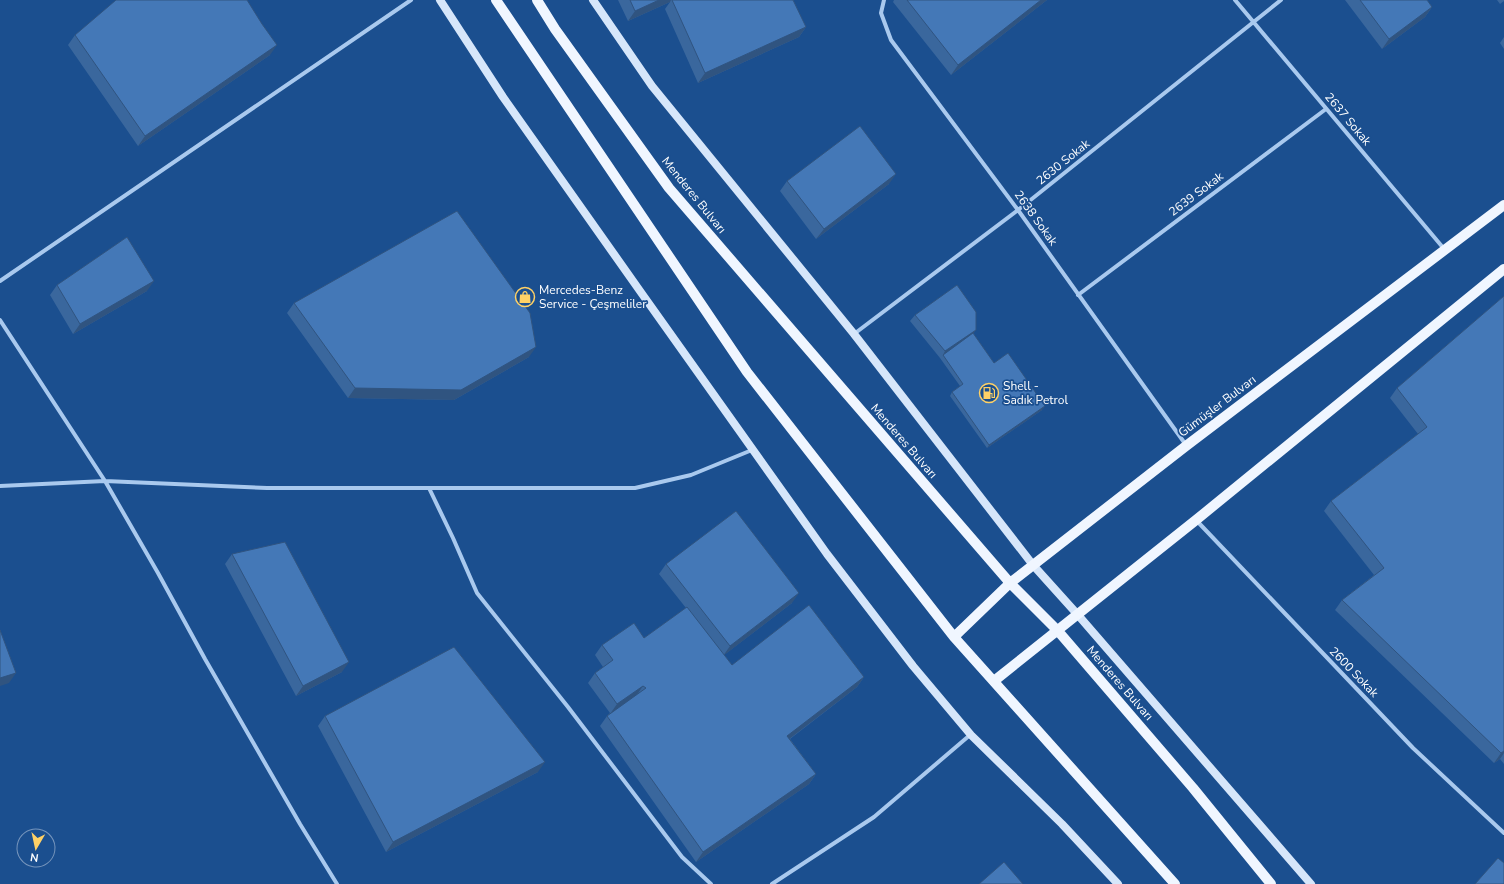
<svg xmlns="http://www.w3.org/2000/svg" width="1504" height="884" viewBox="0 0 1504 884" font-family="'Nunito Sans',sans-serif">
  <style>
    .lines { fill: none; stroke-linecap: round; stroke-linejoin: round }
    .minor { stroke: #a9c9ee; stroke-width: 4 }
    .secondary { stroke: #d6e6fa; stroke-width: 8 }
    .primary { stroke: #f0f6ff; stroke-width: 10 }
    .wall { fill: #3a679d }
    .shaded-wall { fill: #305480 }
    .building { fill: #4478b7; stroke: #305480 }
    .labels { text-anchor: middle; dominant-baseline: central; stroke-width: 3.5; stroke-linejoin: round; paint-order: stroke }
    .street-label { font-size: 12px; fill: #fff; stroke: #1b4f8f }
    .poi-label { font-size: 12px; fill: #fff; stroke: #1b4f8f; text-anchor: start }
  </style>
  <rect width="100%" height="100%" fill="#1b4f8f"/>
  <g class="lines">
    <path class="minor" d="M884,0l-3,13 10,27 127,170 168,235
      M1235,0l210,250
      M0,281l411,-281
      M1078,295l248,-186
      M0,320l105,161 53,92 47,86 95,165 37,60
      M854,334l164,-124 263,-210
      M0,486l105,-5 162,7h368l56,-13 61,-25
      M429,488l24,50 24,55 91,114 114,150 29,27
      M1196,520l217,228 91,85
      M772,884l102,-67 96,-82"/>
    <path class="secondary" d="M440,0l63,97 137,194 187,263 86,112 58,69 91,89 56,60
      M593,0l59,86 202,248 179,231 45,50 233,269"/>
    <path class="primary" d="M496,0l251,372 207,265 221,247
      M537,0l18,29 114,159 341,395 48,48 135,157 78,96
      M954,637l56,-54 176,-137 318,-241
      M994,681l202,-161 308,-251"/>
  </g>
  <path class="wall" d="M618,0h175l13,27 -7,10 -101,46 -33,-74 5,-7 -42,19z
    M894,0h153l-96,75 -58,-73z
    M1345,0h82l5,7 -7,10 -43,32z
    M1497,0h7v1l-4,3z
    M75,35l195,20 -132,91 -70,-101z
    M1504,37v12l-4,-6z
    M787,181l102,3 -73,55 -36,-48z
    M57,285l90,6 -74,43 -23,-39z
    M1504,296v468l-4,-5 -6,4 -159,-153 7,-10 32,-25 -50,-64 7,-10 87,-67 -28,-36 7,-10z
    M294,303l235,54 -75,43 -106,-2 -61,-85z
    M915,315l58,18 21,30 48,47 -55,38 -37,-52 2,-4 8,-6 -20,-28 -30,-37z
    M232,554l110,118 -46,24 -71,-132z
    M666,564l126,39 -68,52 8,10 132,12 -7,10 -67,52 26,35 -7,10 -113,78 -96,-136 7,-10 3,-3 -22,-30 7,-10 8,-6 -8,-12 7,-10 42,-7 42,-30 -27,-34z
    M325,716l213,56 -152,80 -68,-126z"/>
  <path class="shaded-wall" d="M659,0h12l-1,2 -42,19 7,-10z
    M1041,0h6l-96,75 7,-10z
    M1432,7l-7,10 -43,32 7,-10z
    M806,27l-7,10 -101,46 7,-10z
    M277,45l-7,10 -132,91 7,-10z
    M896,174l-7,10 -73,55 8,-10z
    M154,281l-7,10 -74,43 7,-10z
    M976,330l-5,7 -28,18 2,-4z
    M536,347l-7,10 -75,43 -106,-2 7,-10z
    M1045,406l-3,4 -55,38 2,-3z
    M799,593l-7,10 -69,53 7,-10z
    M349,662l-7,10 -46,24 7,-10z
    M16,673l-7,10 -9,3v-8z
    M864,677l-7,10 -77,59 7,-10z
    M643,686l-7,10 -26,18 7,-10z
    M1504,751v2l-4,6 -6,4 7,-10z
    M545,762l-7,10 -152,80 7,-10z
    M816,774l-7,10 -113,78 7,-10z"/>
  <path class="building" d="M116,0h131l15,24 15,21 -132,91 -70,-101z
    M630,0h29l-24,11z
    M672,0h121l13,27 -101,46z
    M907,0h134l-83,65z
    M1360,0h67l5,7 -43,32z
    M860,126l36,48 -72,55 -37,-48z
    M457,211l73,102 6,34 -75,43 -106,-2 -61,-85z
    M127,237l27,44 -74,43 -23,-39z
    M957,285l19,27v18l-31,21 -30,-36z
    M1504,296v455l-3,2 -159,-153 42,-32 -53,-67 96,-74 -30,-39z
    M973,333l21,30 14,-10 37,53 -56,39 -37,-53 11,-8 -20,-29z
    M736,511l63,82 -69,53 -64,-82z
    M285,542l64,120 -46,24 -71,-132z
    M809,605l55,72 -77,59 29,38 -113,78 -96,-136 39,-28 -3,-2 -26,18 -22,-31 18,-13 -11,-15 32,-22 10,15 43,-31 45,58z
    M0,630l16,43 -16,5z
    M454,647l91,115 -152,80 -68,-126z
    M1498,858l6,5v21h-29z
    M1004,862l19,22h-44z"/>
  <defs>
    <g id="shop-ring" transform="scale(1)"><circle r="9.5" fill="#1b4f8f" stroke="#ffd166" stroke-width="1.5"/><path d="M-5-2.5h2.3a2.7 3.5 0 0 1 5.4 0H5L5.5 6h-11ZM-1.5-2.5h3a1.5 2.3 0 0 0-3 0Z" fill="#ffd166"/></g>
    <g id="fuel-ring" transform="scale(1)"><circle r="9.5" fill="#1b4f8f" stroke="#ffd166" stroke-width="1.5"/><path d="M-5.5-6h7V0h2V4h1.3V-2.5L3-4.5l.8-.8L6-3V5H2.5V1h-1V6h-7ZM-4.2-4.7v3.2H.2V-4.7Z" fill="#ffd166"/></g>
  </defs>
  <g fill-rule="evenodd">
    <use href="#shop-ring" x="525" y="297"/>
    <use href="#fuel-ring" x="989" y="393"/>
  </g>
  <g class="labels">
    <g class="street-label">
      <text transform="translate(1348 119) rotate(50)">2637 Sokak</text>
      <text transform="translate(1063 162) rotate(-39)">2630 Sokak</text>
      <text transform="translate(1196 194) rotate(-37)">2639 Sokak</text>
      <text transform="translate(694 195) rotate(51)">Menderes Bulvarı</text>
      <text transform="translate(1036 218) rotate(54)">2638 Sokak</text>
      <text transform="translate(1217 406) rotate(-37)">Gümüşler Bulvarı</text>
      <text transform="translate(904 441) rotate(49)">Menderes Bulvarı</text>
      <text transform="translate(1354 672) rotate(46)">2600 Sokak</text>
      <text transform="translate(1120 683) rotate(49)">Menderes Bulvarı</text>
    </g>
    <g class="poi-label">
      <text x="539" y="290">Mercedes-Benz<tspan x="539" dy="14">Service - Çeşmeliler</tspan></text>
      <text x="1003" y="386">Shell -<tspan x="1003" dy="14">Sadık Petrol</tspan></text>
    </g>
  </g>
  <g transform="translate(36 848) rotate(189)"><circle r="19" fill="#1b4f8f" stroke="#7695bc"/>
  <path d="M0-3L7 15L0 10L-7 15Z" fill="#ffd166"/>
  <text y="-6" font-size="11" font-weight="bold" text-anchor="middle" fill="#ffffff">N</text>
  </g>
</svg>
